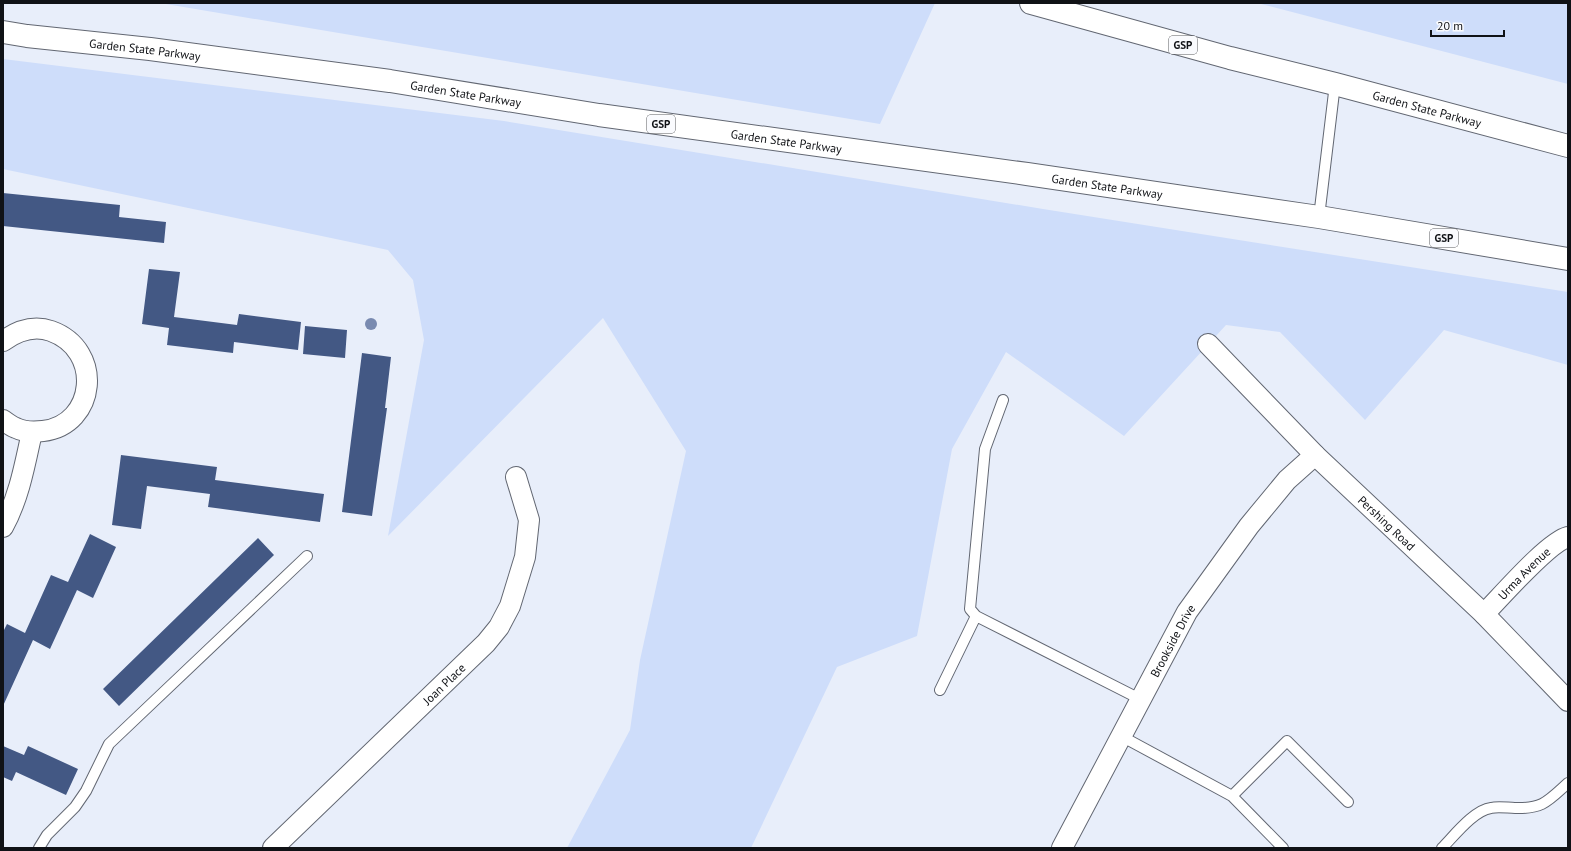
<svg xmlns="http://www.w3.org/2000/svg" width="1571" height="851" viewBox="0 0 1571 851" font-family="'PT Sans',sans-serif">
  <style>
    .green { fill: #ceddfa }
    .building { fill: #435884 }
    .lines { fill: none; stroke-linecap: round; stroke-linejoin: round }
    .lane-casing { stroke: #626772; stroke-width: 12 }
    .street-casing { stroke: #626772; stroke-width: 22 }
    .highway-casing { stroke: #626772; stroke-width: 24 }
    .lane { stroke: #fff; stroke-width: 10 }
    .street { stroke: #fff; stroke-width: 20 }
    .highway { stroke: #fff; stroke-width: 22 }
    .tree { fill: #798ab0 }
    .labels { text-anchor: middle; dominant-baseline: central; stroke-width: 4; stroke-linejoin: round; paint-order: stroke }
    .shield { fill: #fafbfe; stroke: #56585c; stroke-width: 1 }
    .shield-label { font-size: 11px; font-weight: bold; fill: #101216 }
    .street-label { font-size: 12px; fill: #101216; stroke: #fafbfe }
  </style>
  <rect width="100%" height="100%" fill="#e8eefa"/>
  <path class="green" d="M160,3h775l-55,121z
    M1257,3h311v81l-303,-79z
    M3,59l501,62 539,88 525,83v73l-124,-35 -79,90 -85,-88 -54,-7 -102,111 -118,-84 -54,97 -35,187 -80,31 -86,181h-184l63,-118 10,-70 46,-209 -83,-133 -215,218 36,-196 -11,-60 -25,-30 -385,-81z"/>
  <path class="building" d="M3,193l117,12 -1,12 47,5 -2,21 -161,-17z
    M149,269l31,3 -6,45 63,8 2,-11 62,8 -3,28 -64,-8 -1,11 -66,-8 2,-17 -27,-4z
    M305,326l42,4 -2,28 -42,-4z
    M362,353l29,4 -6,51h2l-15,108 -30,-4z
    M121,455l96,12 -2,13 109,14 -4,28 -112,-15 2,-13 -63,-8 -6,43 -29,-4z
    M90,534l26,13 -23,51 -16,-8 -27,59 -17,-9 -30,66v-74l4,-8 18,9 26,-58 17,7z
    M258,538l16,17 -155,151 -16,-17z
    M3,746l21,9 4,-9 50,23 -12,26 -50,-23 -4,9 -9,-4z"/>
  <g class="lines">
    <g class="lane-casing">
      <path id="lane" d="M1319,217l16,-133
        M976,616l164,83
        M940,690l36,-74 -6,-7 15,-160 18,-49
        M1121,736l111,60 55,-55 61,61
        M1232,796l51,52
        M39,848l8,-13 28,-28 11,-16 23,-47 198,-188
        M1442,848c12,-12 32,-38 49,-40 7,-2 17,0 24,0 28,1 33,-7 53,-25"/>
    </g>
    <g class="street-casing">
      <g id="street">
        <path d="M3,341c14,-10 31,-16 48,-10 53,19 45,94 -8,100 -9,1 -19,1 -27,-3 -5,-2 -9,-5 -13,-8"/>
        <path id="s1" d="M1208,344l107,111 169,159 84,87"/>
        <path d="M3,527c16,-29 22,-63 29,-95"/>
        <path id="s2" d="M1484,614c17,-17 64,-72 84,-77"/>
        <path id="s3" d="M273,848l213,-205 13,-16 11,-21 15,-49 4,-37 -13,-43"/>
        <path id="s4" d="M1062,848l125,-236 62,-86 38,-46 28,-25"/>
      </g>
    </g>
    <g class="highway-casing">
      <g id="highway">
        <path id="s5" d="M1031,3l199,55 105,26 233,62"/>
        <path id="s6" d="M3,32l24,4 123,13 240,32 209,34 428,59 292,43 249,42"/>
      </g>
    </g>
    <use href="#lane" class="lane"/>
    <use href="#street" class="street"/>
    <use href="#highway" class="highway"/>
  </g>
  <circle class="tree" cx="371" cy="324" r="6"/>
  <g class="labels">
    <g class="shield">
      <rect x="1169" y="36" width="28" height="18" rx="3"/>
      <rect x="647" y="115" width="28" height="18" rx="3"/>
      <rect x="1430" y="229" width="28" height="18" rx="3"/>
    </g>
    <g class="shield-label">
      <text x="1183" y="45">GSP</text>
      <text x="661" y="124">GSP</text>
      <text x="1444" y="238">GSP</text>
    </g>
    <g class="street-label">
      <text stroke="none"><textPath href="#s6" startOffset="143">Garden State Parkway</textPath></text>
      <text stroke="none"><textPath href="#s6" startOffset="467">Garden State Parkway</textPath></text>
      <text stroke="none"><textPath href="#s5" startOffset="410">Garden State Parkway</textPath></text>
      <text stroke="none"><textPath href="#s6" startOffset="791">Garden State Parkway</textPath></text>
      <text stroke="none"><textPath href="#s6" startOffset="1115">Garden State Parkway</textPath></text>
      <text stroke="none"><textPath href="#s1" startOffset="253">Pershing Road</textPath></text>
      <text stroke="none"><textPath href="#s2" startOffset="57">Urma Avenue</textPath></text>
      <text stroke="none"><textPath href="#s4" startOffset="235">Brookside Drive</textPath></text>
      <text stroke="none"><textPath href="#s3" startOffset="237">Joan Place</textPath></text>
    </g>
  </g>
  <rect width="1571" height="851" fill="none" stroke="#101216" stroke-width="8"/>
  <path d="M1431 30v6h73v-6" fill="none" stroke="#101216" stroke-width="2"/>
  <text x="1437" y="30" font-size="12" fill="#101216" stroke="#fafbfe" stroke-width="3" paint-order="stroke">20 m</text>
</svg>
